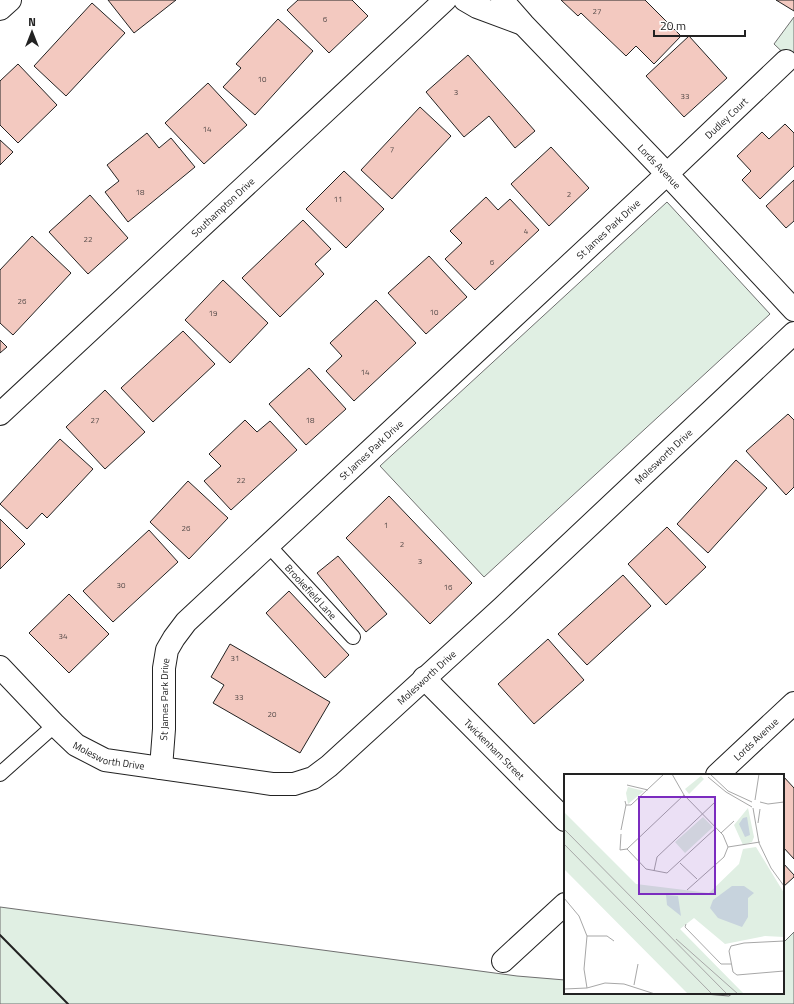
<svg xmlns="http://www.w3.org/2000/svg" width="794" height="1004" viewBox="0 0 794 1004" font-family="'Titillium Web',sans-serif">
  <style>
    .green { fill: #e0efe3; stroke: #6f6f6f }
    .building { fill: #f3c9c0; stroke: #222 }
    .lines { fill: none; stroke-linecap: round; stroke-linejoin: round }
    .service-casing { stroke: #222; stroke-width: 16 }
    .minor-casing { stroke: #222; stroke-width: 24 }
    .service { stroke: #fff; stroke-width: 14 }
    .minor { stroke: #fff; stroke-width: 22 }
    .wall { stroke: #222; stroke-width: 2 }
    .labels { text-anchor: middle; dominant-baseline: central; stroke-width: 3; stroke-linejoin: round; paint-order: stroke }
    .number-label { font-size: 8px; fill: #564c4a }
    .street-label { font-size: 10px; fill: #222; stroke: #fff }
    .inset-road { fill: none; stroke: #a7a7a7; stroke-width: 1 }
    .view { fill: #7b2cbf; fill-opacity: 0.15; stroke: #7b2cbf; stroke-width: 2 }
    .inset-edge { fill: none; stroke: #222; stroke-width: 2 }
  </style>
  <rect width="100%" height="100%" fill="#fff"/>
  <path class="green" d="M794,17v46l-20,-19z
    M667,202l103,112 -286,263 -104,-111z
    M0,907l517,69 48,4v13h128l36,3 4,-3h50v-50l11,-11v72h-794z"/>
  <path class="building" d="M108,0h68l-42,33z
    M298,0h54l16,16 -39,37 -42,-43z
    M561,0h84l36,36 -27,28 -18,-18 -10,10 -45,-43 -3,3z
    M776,0h18v11z
    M92,3l33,30 -59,63 -32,-30z
    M278,19l35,32 -58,64 -32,-28 18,-19 -5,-4z
    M689,36l38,42 -43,39 -38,-41z
    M468,55l67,76 -20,17 -26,-32 -25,21 -38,-45z
    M18,64l39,41 -39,38 -18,-18v-44z
    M208,83l39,42 -43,39 -39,-41z
    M420,107l31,29 -59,63 -31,-29z
    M785,124l9,9v33l-34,33 -18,-19 9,-9 -14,-15 25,-24 7,7z
    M147,133l12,15 12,-10 24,29 -67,55 -23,-30 14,-11 -12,-16z
    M0,140l13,12 -13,13z
    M551,147l38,41 -40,38 -38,-42z
    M344,171l40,38 -38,39 -40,-39z
    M794,180v41l-8,7 -20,-22z
    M90,195l38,43 -40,36 -39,-42z
    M486,197l12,13 12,-11 29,31 -64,60 -30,-31 17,-16 -12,-12z
    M303,220l28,29 -16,15 9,10 -44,43 -38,-39z
    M32,236l39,37 -58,62 -13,-12v-53z
    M429,256l38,41 -41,37 -38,-41z
    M223,280l45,43 -38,40 -45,-43z
    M376,300l40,43 -62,58 -28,-30 16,-15 -12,-13z
    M183,331l32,33 -62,58 -32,-34z
    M0,340l7,7 -7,6z
    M309,368l37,41 -40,36 -37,-41z
    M105,390l40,42 -40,37 -39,-42z
    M788,414l6,6v67l-8,8 -40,-44z
    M245,420l12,12 13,-11 27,29 -66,60 -27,-29 17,-15 -12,-12z
    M60,439l33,30 -46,49 -5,-5 -15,16 -27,-25z
    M736,460l31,28 -59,65 -31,-29z
    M188,481l40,37 -39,41 -39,-37z
    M389,496l83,87 -42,41 -84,-86z
    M0,519l25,25 -25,25z
    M667,527l39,40 -40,38 -38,-41z
    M149,530l29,32 -65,60 -30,-31z
    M338,556l49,58 -21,18 -49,-59z
    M623,575l28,31 -64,59 -29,-31z
    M289,591l60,64 -24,23 -59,-65z
    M69,594l40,40 -40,39 -40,-40z
    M548,639l36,41 -50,44 -36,-40z
    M230,644l100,58 -30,51 -87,-50 11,-18 -13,-8z
    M783,776l11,12v71l-11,-12z
    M783,863l11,12v2l-11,10z"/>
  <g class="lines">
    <g class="service-casing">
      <g id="service">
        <path id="s1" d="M269,546l84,91"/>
        <path d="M0,774l55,-49"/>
      </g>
    </g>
    <g class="minor-casing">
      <g id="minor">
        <path d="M465,0l12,7 43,16"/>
        <path id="s2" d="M502,0l21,24 144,150 127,136"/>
        <path d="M0,9l10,-9"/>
        <path id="s3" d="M0,414l445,-414"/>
        <path id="s4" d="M0,667l55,58 21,20 29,15 167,24h22l19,-6 16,-12 174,-159 291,-274"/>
        <path id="s5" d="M424,678l141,142"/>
        <path id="s6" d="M161,768l3,-39v-61l3,-18 7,-12 12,-16 481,-448 119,-113"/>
        <path id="s7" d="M717,775l77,-72"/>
        <path d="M503,961l62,-57"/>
      </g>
    </g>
    <use href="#service" class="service"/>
    <use href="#minor" class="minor"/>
    <path class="wall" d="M0,935l68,69"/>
  </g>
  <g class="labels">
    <g class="number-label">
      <text x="597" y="11">27</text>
      <text x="325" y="19">6</text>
      <text x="262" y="79">10</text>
      <text x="456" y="92">3</text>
      <text x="685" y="96">33</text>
      <text x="207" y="129">14</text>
      <text x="392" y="149">7</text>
      <text x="140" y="192">18</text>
      <text x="569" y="194">2</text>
      <text x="338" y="199">11</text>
      <text x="526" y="231">4</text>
      <text x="88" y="239">22</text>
      <text x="492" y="262">6</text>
      <text x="22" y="301">26</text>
      <text x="434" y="312">10</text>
      <text x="213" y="313">19</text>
      <text x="365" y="372">14</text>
      <text x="95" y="420">27</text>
      <text x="310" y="420">18</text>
      <text x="241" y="480">22</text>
      <text x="386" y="525">1</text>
      <text x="186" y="528">26</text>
      <text x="402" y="544">2</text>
      <text x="420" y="561">3</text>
      <text x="121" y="585">30</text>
      <text x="448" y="587">16</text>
      <text x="63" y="636">34</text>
      <text x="235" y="658">31</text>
      <text x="239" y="697">33</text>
      <text x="272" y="714">20</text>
    </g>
    <g class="street-label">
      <text stroke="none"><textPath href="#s6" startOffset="891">Dudley Court</textPath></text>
      <text stroke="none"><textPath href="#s2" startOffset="229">Lords Avenue</textPath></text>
      <text stroke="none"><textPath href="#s3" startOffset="304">Southampton Drive</textPath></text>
      <text stroke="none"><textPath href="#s6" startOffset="729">St James Park Drive</textPath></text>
      <text stroke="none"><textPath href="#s6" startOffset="405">St James Park Drive</textPath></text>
      <text stroke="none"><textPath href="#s4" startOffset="828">Molesworth Drive</textPath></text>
      <text stroke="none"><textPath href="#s1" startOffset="62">Brookefield Lane</textPath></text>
      <text stroke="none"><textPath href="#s4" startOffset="504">Molesworth Drive</textPath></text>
      <text stroke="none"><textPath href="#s6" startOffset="69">St James Park Drive</textPath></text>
      <text stroke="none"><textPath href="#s7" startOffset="53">Lords Avenue</textPath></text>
      <text stroke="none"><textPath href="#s5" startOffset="100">Twickenham Street</textPath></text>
      <text stroke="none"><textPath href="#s4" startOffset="144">Molesworth Drive</textPath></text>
    </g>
  </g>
  <g transform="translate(564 774)">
    <rect width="220" height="220" fill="#fff"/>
    <path d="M137,2l3,3 -15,15 -4,-5zM64,13l16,4 -16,13 -2,-11zM184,34l6,29 -2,5 -9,3 -9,-20zM0,38l72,72 73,9 30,-29 4,-15 13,-2 28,46v44l-19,-1 -40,8 -31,-26 -14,11 64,65h-56l-124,-125zM139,43l10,10 -28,26 -10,-11z" fill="#e0efe3"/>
    <path d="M183,43l3,18 -5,2 -6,-13 4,-6zM168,112h12l10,7 -6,5v19l-6,10 -24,-9 -8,-10 3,-8zM102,121l12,1 3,20 -14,-11z" fill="#c7d3dd"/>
    <path class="inset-road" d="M108,0l12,21 39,40 5,12 -4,10 -37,33M146,0l18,17 24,11M144,3l18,15 26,15M63,11l21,5M191,26l4,-26M61,27l1,4h5l33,-31M196,28l8,2 16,-2M189,34l6,35 12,25 13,18M194,49l2,-14M0,55l163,165M57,56l5,-25M157,59l13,-12M57,60l-1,16 7,-1M0,70l148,150M164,73l32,-5M63,75l19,20 21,4 49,-45M63,75l57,-54M116,89l17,16M90,97l3,-14 57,-54M0,124l15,18 8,20 -3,33 3,19M122,150l-1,3 36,37h10M23,162h20l7,5M112,165l62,55M220,167l-40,2 -13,3 -2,5 4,21 4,3 47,-4M70,211l4,-21M0,215l23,-1 18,-5 19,1 31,10"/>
    <path class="view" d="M75,23h76v97h-76z"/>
    <rect width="220" height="220" class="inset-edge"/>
  </g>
  <g transform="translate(32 32)" stroke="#ffffff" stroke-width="3" paint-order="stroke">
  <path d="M0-3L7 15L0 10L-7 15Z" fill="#222222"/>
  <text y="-6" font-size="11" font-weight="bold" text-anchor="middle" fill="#222222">N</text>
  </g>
  <path d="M654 30v6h91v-6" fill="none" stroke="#222222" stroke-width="2"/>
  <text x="660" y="30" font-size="12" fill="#222222" stroke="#ffffff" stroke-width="3" paint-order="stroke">20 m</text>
</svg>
